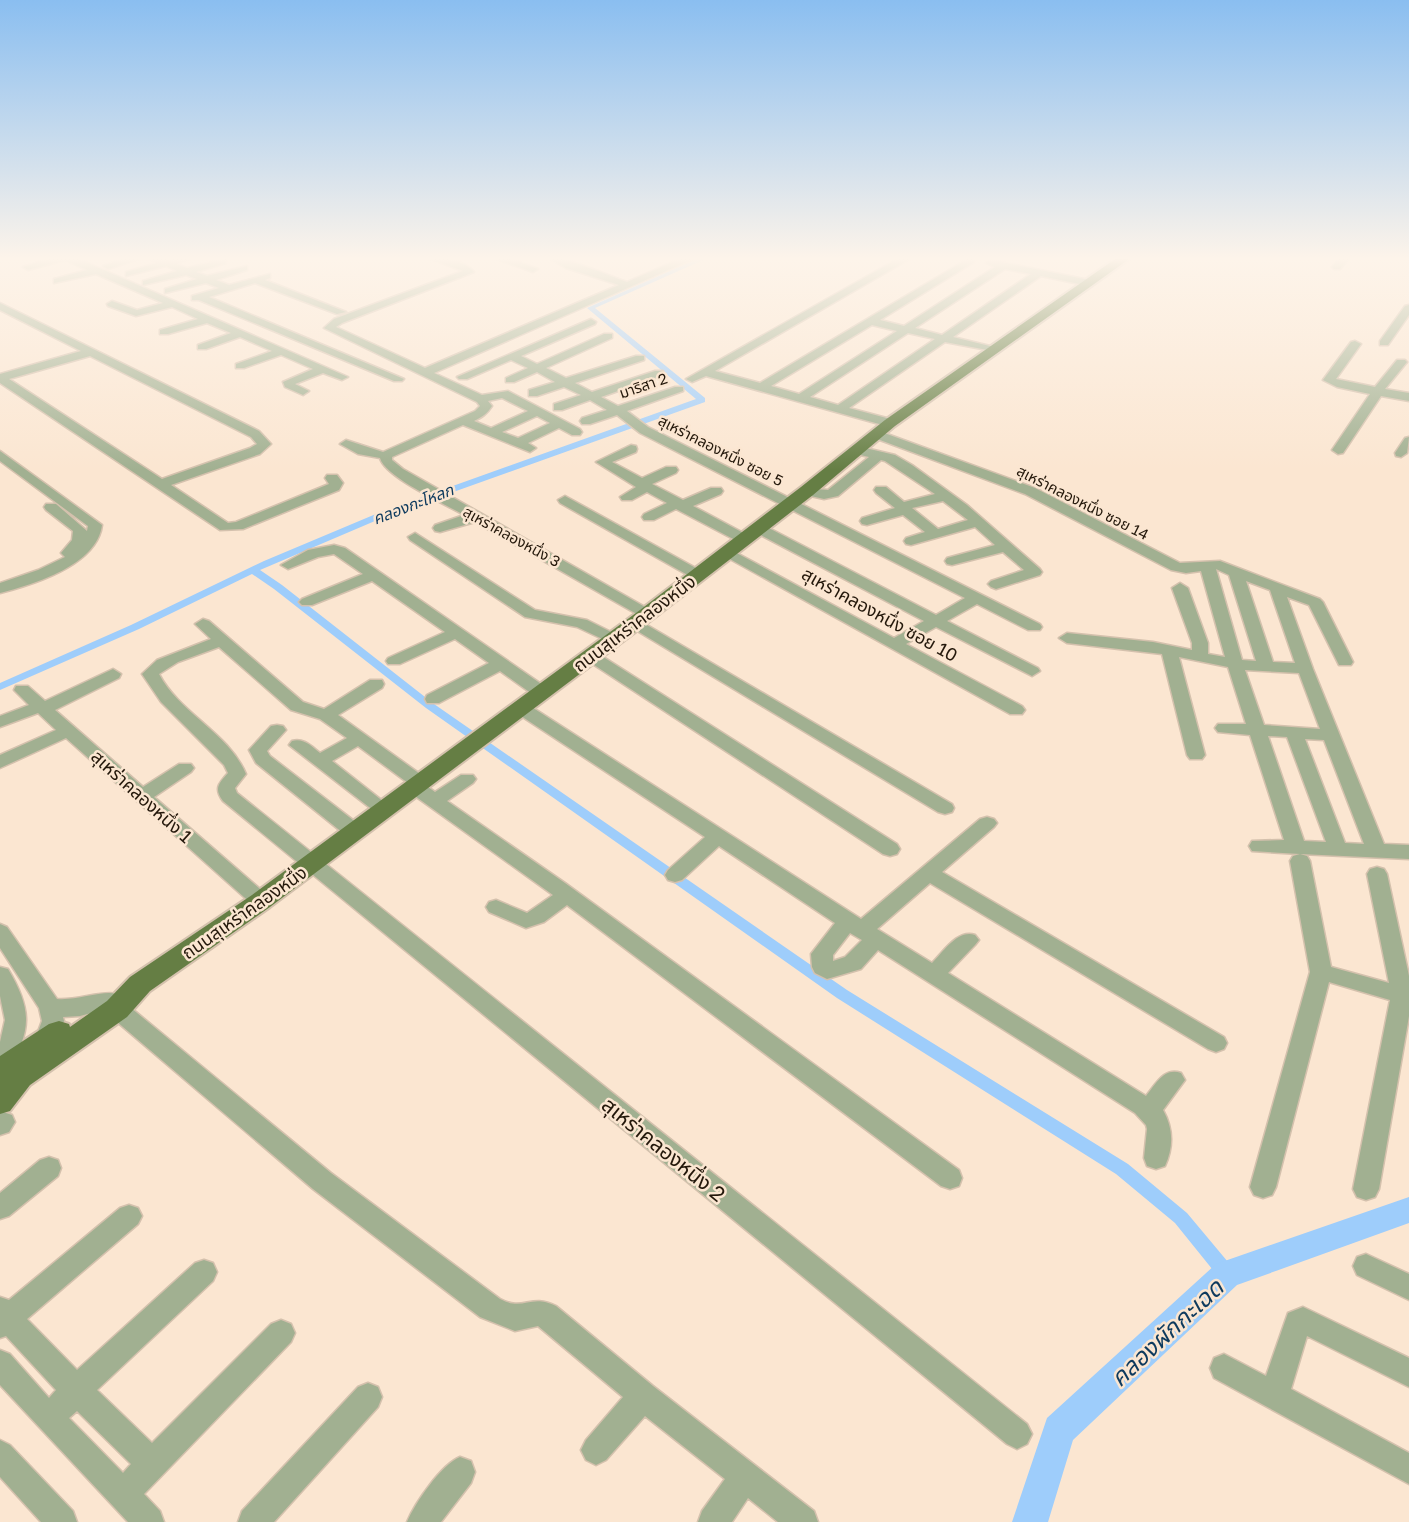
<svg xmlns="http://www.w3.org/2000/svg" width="1409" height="1522" viewBox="0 0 1409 1522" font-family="'Golos Text','Noto Sans Thai',sans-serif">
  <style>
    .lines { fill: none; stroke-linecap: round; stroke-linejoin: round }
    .canal { fill: #9ecdfb; fill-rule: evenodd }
    .river { fill: #9ecdfb; fill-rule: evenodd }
    .minor-casing { stroke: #d4c1ad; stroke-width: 3 }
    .major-casing { stroke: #d4c1ad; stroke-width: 4 }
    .minor { fill: #a1b091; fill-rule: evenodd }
    .major { fill: #657e44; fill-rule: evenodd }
    .labels { text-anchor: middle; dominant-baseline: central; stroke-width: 5; stroke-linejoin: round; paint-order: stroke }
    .far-street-label { font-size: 15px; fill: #24180b; stroke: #fbe6d1 }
    .far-water-label { font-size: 16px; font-style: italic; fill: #0d3a5e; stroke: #fbe6d1 }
    .street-label { font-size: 18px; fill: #24180b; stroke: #fbe6d1 }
    .near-street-label { font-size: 21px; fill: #24180b; stroke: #fbe6d1 }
    .near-water-label { font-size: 24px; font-style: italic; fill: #0d3a5e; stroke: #fbe6d1 }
  </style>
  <rect width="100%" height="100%" fill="#fbe6d1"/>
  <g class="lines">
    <path class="canal" d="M701,257h9l-115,51 110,90v4l-316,113 -129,55 22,15 152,119 413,286 281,174 59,49 46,55 3,6 -3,6 -6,2 -6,-2 -46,-57 -59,-49 -279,-176 -411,-290 -152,-119 -22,-15 -113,55 -139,61v-7l131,-58 133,-64 119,-50 313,-112 -109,-91z"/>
    <path class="river" d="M1409,1197v26l-172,62 -164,155 -25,82h-36l35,-104 169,-154z"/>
    <g class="minor-casing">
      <path id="minor" d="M54,257h20l274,120 -6,3 -19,-7 -28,11 14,7 -6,4 -18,-8 -2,-5 30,-13 -32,-14 -37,13h-8v-4l36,-13 -32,-14 -34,12h-8v-4l33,-12 -24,-10 -39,11h-8v-4l38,-11 -26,-12 -36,9 -28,-10 -1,-2 5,-3 25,9 26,-7 -67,-29 -42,9v-4l33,-9 -22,-10 -37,10 -5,-3z
        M129,257h16l-37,12 -5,-3z
        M146,257h14l7,3 26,-3 -17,7 11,4 39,-9v4l-30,9 11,4 40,-10v4l-31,10 13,5 41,-11v4l-5,2 81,32 -9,2 -82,-31 -46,14 195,82 -2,2h-8l-195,-81h-7v-4l27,-8 -13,-5 -41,10v-4l32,-10 -11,-4 -43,10v-4l34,-10 -11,-5 -40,10v-4l31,-9z
        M426,257c15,0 38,3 48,15l-132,51 -6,4 89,41 194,-83 -53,-17 -19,-11c19,0 60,18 80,25l57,-25h14l-264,116 48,22 26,-4 72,38 2,3 -2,3h-8l-13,-7 -31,15 8,5 -6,4 -67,-27 -71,32v3l11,9 249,142 3,3 -3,3h-10l-167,-95 -35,10 -5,-1 -2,-3 2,-3 29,-10c-19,-11 -79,-38 -84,-57l-22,-4 -18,-10 6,-4 37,12 92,-41 5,-5 -3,-4 -153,-74 10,-9 129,-48zM502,398l26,13 -37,17 -17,-7c8,-4 13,-7 18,-15l-4,-5zM537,416l13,7 -32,15 -16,-6z
        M490,257h16l32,12 -5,3z
        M901,257h12l-198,114 45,12 211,-126 3,1v4l-94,58 24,6 91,-59 -9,-4 5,-3 98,20 5,3 -5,3 -48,-10 -88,61 45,11v4l-53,-10 -96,66 45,12 2,3 -2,3 -4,1 -184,-51 -14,6 -6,-3zM1005,269l26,5 -89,61 -27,-7zM872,325l25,6 -98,63 -28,-8zM908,333l27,6 -97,66 -28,-8z
        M1340,257h10l-10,12h-6l-2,-2z
        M0,303l259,128 12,13 -11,10 -89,31 57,38 8,-1 93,-38 -4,-6 2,-3h10l6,8 -4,7 -96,39 -23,1 -220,-147v-9l81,-23 -81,-41zM90,356l161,81 6,7 -7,4 -88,31 -153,-100z
        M1409,305v10l-21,30h-8v-4l25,-35z
        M591,319l5,3 -1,2 -74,32 16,8 67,-30h8v4l-66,30 20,10 70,-22h8v4l-69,23 17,9 63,-21h8v4l-62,22 17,9 57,-19h8v4l-56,20 21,16 392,197 2,3 -2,3h-12l-51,-26 -30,17 91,47 2,3 -8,5 -96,-49 -30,17 116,62 3,4 -3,4h-12l-291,-161 2,-3h10l163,88 30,-17 -171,-90 -2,-3 2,-3h10l173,90 29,-17 -325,-165 -23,-18 -27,9h-8l-2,-3 2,-3 25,-8 -17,-10 -28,10h-8v-6l27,-9 -17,-8 -27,9h-8v-6l26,-8 -18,-10 -23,10h-8v-4l22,-10 -17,-8 -44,19h-8l-2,-2z
        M1355,341l6,3 -25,35 39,8 22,-27h8l2,2 -22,27 24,4v8l-28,-5 -38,57 -5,1 -6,-4 38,-56 -33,-7 -14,-7 28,-38z
        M876,430l159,58 145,75 40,-2 100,38 3,3 30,60 -2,3h-12l-30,-60 -22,-8 26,72 71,175 25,1v14l-109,-5 7,2 3,5 21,106 58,16 -22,-109 3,-5 7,-2 7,2 3,5 22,102v40l-30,173 -4,8 -9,3 -9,-3 -4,-8 37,-189 -61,-18 -53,205 -4,8 -9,3 -9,-3 -4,-8 60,-215 -20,-111 3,-5 7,-2 -48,-3 -3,-5 3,-5 32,-1 -34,-105 -32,-3 -3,-4 3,-4h28l-18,-57 -49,-10 26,98 -3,4h-12l-3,-4 -25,-101 -95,-11 -8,-5 8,-5 86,9 39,8v-7l-20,-55 8,-5 8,5 20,55v11l17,3 -24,-86 -15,2 -15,-3 -146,-76 -153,-57 -2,-3zM1216,569l13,6 27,86 -14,-1zM1246,581l24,9 25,73 -22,-1zM1245,670l54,3 21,56 -56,-4zM1268,736l19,1 39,105 -22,-1zM1305,739l19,1 40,104 -19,-1z
        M1409,437l-2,16 -6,4 -5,-1 -1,-3 10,-15z
        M631,445l5,1 1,3 -1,3 -24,10 30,16 24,-11h10l2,3 -2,3 -24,11 31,16 28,-12h10l2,3 -2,3 -28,12 56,30 2,3 -2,3h-10l-63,-33 -22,11h-10l-2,-3 2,-3 23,-11 -20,-11 -15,8h-10l-2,-3 16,-10 -40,-25z
        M857,446l38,9 17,10 55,40 73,64 2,3 -2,3 -44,14 -5,-2 -3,-3 3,-3 33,-11 -21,-18 -51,13 -5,-1 -2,-3 2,-3 48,-13 -20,-18 -64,18 -5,-1 -2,-3 2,-3 19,-6 -22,-17 -36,10 -5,-1 -2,-3 2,-3 33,-10 -19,-15 -2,-3 2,-3h10l18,15 31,-8 -50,-33 -4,-1 -43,36 -14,3 -22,-5 -2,-3 2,-3 26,2 41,-33 -17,-4 -1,-3 1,-3zM943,501l25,19 -30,9 -26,-21z
        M0,451l102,74c-5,40 -67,59 -102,68v-10l38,-13 27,-13 -4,-4 11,-13 1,-9 -27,-21 -2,-3 2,-3h10l31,27 1,-5 -88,-65z
        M565,496l138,76 2,3 -2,3h-10l-133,-75 -2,-3z
        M415,533l120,77 52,10 32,16 2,3 -8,5 -36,-17 -52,-10 -115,-77 -2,-3z
        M334,545l11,3 202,140 2,4 -2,4h-12l-35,-25 -61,32h-12l-2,-4 2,-4 62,-32 -34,-24 -55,25h-12l-2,-3 2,-3 57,-26 -73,-51 -60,24h-10l-3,-3 3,-3 61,-25 -29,-20 -16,3 -30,12 -7,-4 27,-15z
        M635,618l317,186 2,4 -2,4 -7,2 -7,-2 -309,-186 -2,-3z
        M203,619l6,2 94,81 21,7 46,-29h12l2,4 -2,4 -44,27 89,64 3,4 -2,4 7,5 26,-17h12l3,4 -3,4 -26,18 118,82 394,287 3,8 -3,8 -9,3 -9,-3 -374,-281 -23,17 -18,6 -37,-16 -3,-5 3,-5 7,-2 31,13 26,-18 -145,-104 -2,-4 2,-4 -50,-37 -26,15 62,49 -2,4 -7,2 -7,-2 -89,-69 3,-4c12,-3 19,5 28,12l27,-15 -27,-19 -29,-9 -72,-63 -41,15 -19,12c21,40 69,58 87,100l-11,14 2,5 790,631 5,10 -5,10 -10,5 -10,-5 -784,-643c-9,-12 -5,-17 5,-28l-4,-8 -63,-63 -19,-28 15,-14 54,-21 -16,-15z
        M591,651l6,2 300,191 3,5 -3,5 -7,2 -7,-2 -298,-195 -2,-3 2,-3z
        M113,669l8,5 -2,4 -64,32 88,77 36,-23h12l3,4 -3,4 -37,25 114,99 3,5 -3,5 -7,2 -7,-2 -188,-168 -66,30v-13l56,-25 -18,-17 -38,14v-11l29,-11 -15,-15 2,-4h12l17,15z
        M521,703l6,1 334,215 119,-100 7,-2 7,2 3,4 -3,4 -52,45 282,165 3,6 -3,6 -8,3 -8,-3 -278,-166 -53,46 55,34c12,-12 26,-34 43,-28l4,5 -4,5 -27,28 198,123c10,-12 18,-29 35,-23l4,7 -22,30c10,18 11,36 2,56l-9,3 -9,-3 -3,-8 3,-29 -1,-4 -11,-12 -257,-163 -17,19 -34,10 -12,-6 -3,-6 -1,-13 24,-31 -116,-77 -37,34 -7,2 -7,-2 -3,-5 3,-5 37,-33 -190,-125 -3,-4 3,-4zM850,933l12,7 -17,17 -12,4v-6z
        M277,725l6,1 3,4 -19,21 3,5 92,71 3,5 -3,5 -7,1 -7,-1 -92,-74 -7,-13 22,-24z
        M0,924l7,3 50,72c19,2 46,-9 59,-5l3,7 6,2 206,170 169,126c24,13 30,-6 56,7l97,80 161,125 4,11h-40l-30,-24 -16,24h-34l4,-11 23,-32 -80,-63 -39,44 -10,5 -10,-5 -5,-10 5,-10 37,-43 -85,-71 -23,5 -35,-14 -167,-128 -204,-174 -3,-6 -26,7 -17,1 1,4 -12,30 -8,3 -8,-3 -3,-6 9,-24 -3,-13 -39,-60z
        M0,967l8,2c25,42 23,61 0,103l-8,2v-32l5,-22 -5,-24z
        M3,1112l9,3 3,7 -6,10 -9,3v-22z
        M49,1157l9,3 3,8 -3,8 -49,40 -9,3v-26l40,-33z
        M129,1205l9,3 4,8 -4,8 -111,95 50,51 118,-107 9,-3 9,3 4,9 -4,9 -116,109 55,53 119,-119 10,-4 10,4 4,9 -4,9 -147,152 16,17 4,11h-36l-128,-137v-35l10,4 39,44 7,-8 -50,-54 -6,2v-41l9,3 111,-92zM77,1411l54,53 -8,9 -54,-55z
        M1366,1254l43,20v26l-52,-25 -4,-9 4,-9z
        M1303,1307l106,51v29l-102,-51 -16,53 118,64v31l-195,-106 -4,-10 4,-10 10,-4 42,22 22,-63z
        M368,1383l10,4 4,10 -4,10 -104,115h-36l4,-11 116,-124z
        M0,1440l10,5 63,66 4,11h-36l-41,-45z
        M460,1457l11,4 4,11 -4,11 -30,39h-34c8,-19 34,-57 53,-65z"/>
    </g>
    <g class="major-casing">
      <path id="major" d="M1118,257h14l-237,169 -82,69 -159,123 -384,289 -120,84 -23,26 -97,68 -20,26 -10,3v-58l49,-32 10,-3 10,3 1,3 37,-26 23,-24 122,-82 388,-285 161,-123 84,-67z"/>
    </g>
    <use href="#minor" class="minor"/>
    <use href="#major" class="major"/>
  </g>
  <linearGradient id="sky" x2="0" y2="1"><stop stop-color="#8abef0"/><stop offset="0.55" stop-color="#fdf4ea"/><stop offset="1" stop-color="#fdf4ea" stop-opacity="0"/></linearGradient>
  <rect width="1409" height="470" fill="url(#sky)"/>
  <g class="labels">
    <g class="far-street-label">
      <text transform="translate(643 385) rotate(-19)">มาริสา 2</text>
      <text transform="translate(721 450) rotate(27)">สุเหร่าคลองหนึ่ง ซอย 5</text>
      <text transform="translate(1083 502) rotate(27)">สุเหร่าคลองหนึ่ง ซอย 14</text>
      <text transform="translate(512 536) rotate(29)">สุเหร่าคลองหนึ่ง 3</text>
    </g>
    <g class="far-water-label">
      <text transform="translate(413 504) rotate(-21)">คลองกะโหลก</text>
    </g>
    <g class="street-label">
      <text transform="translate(880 614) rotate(29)">สุเหร่าคลองหนึ่ง ซอย 10</text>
      <text transform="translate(634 623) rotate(-37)">ถนนสุเหร่าคลองหนึ่ง</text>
      <text transform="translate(142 796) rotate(42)">สุเหร่าคลองหนึ่ง 1</text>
      <text transform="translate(244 912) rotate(-35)">ถนนสุเหร่าคลองหนึ่ง</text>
    </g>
    <g class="near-street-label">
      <text transform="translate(664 1149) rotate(39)">สุเหร่าคลองหนึ่ง 2</text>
    </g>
    <g class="near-water-label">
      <text transform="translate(1166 1332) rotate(-43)">คลองผักกะเฉด</text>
    </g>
  </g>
</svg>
